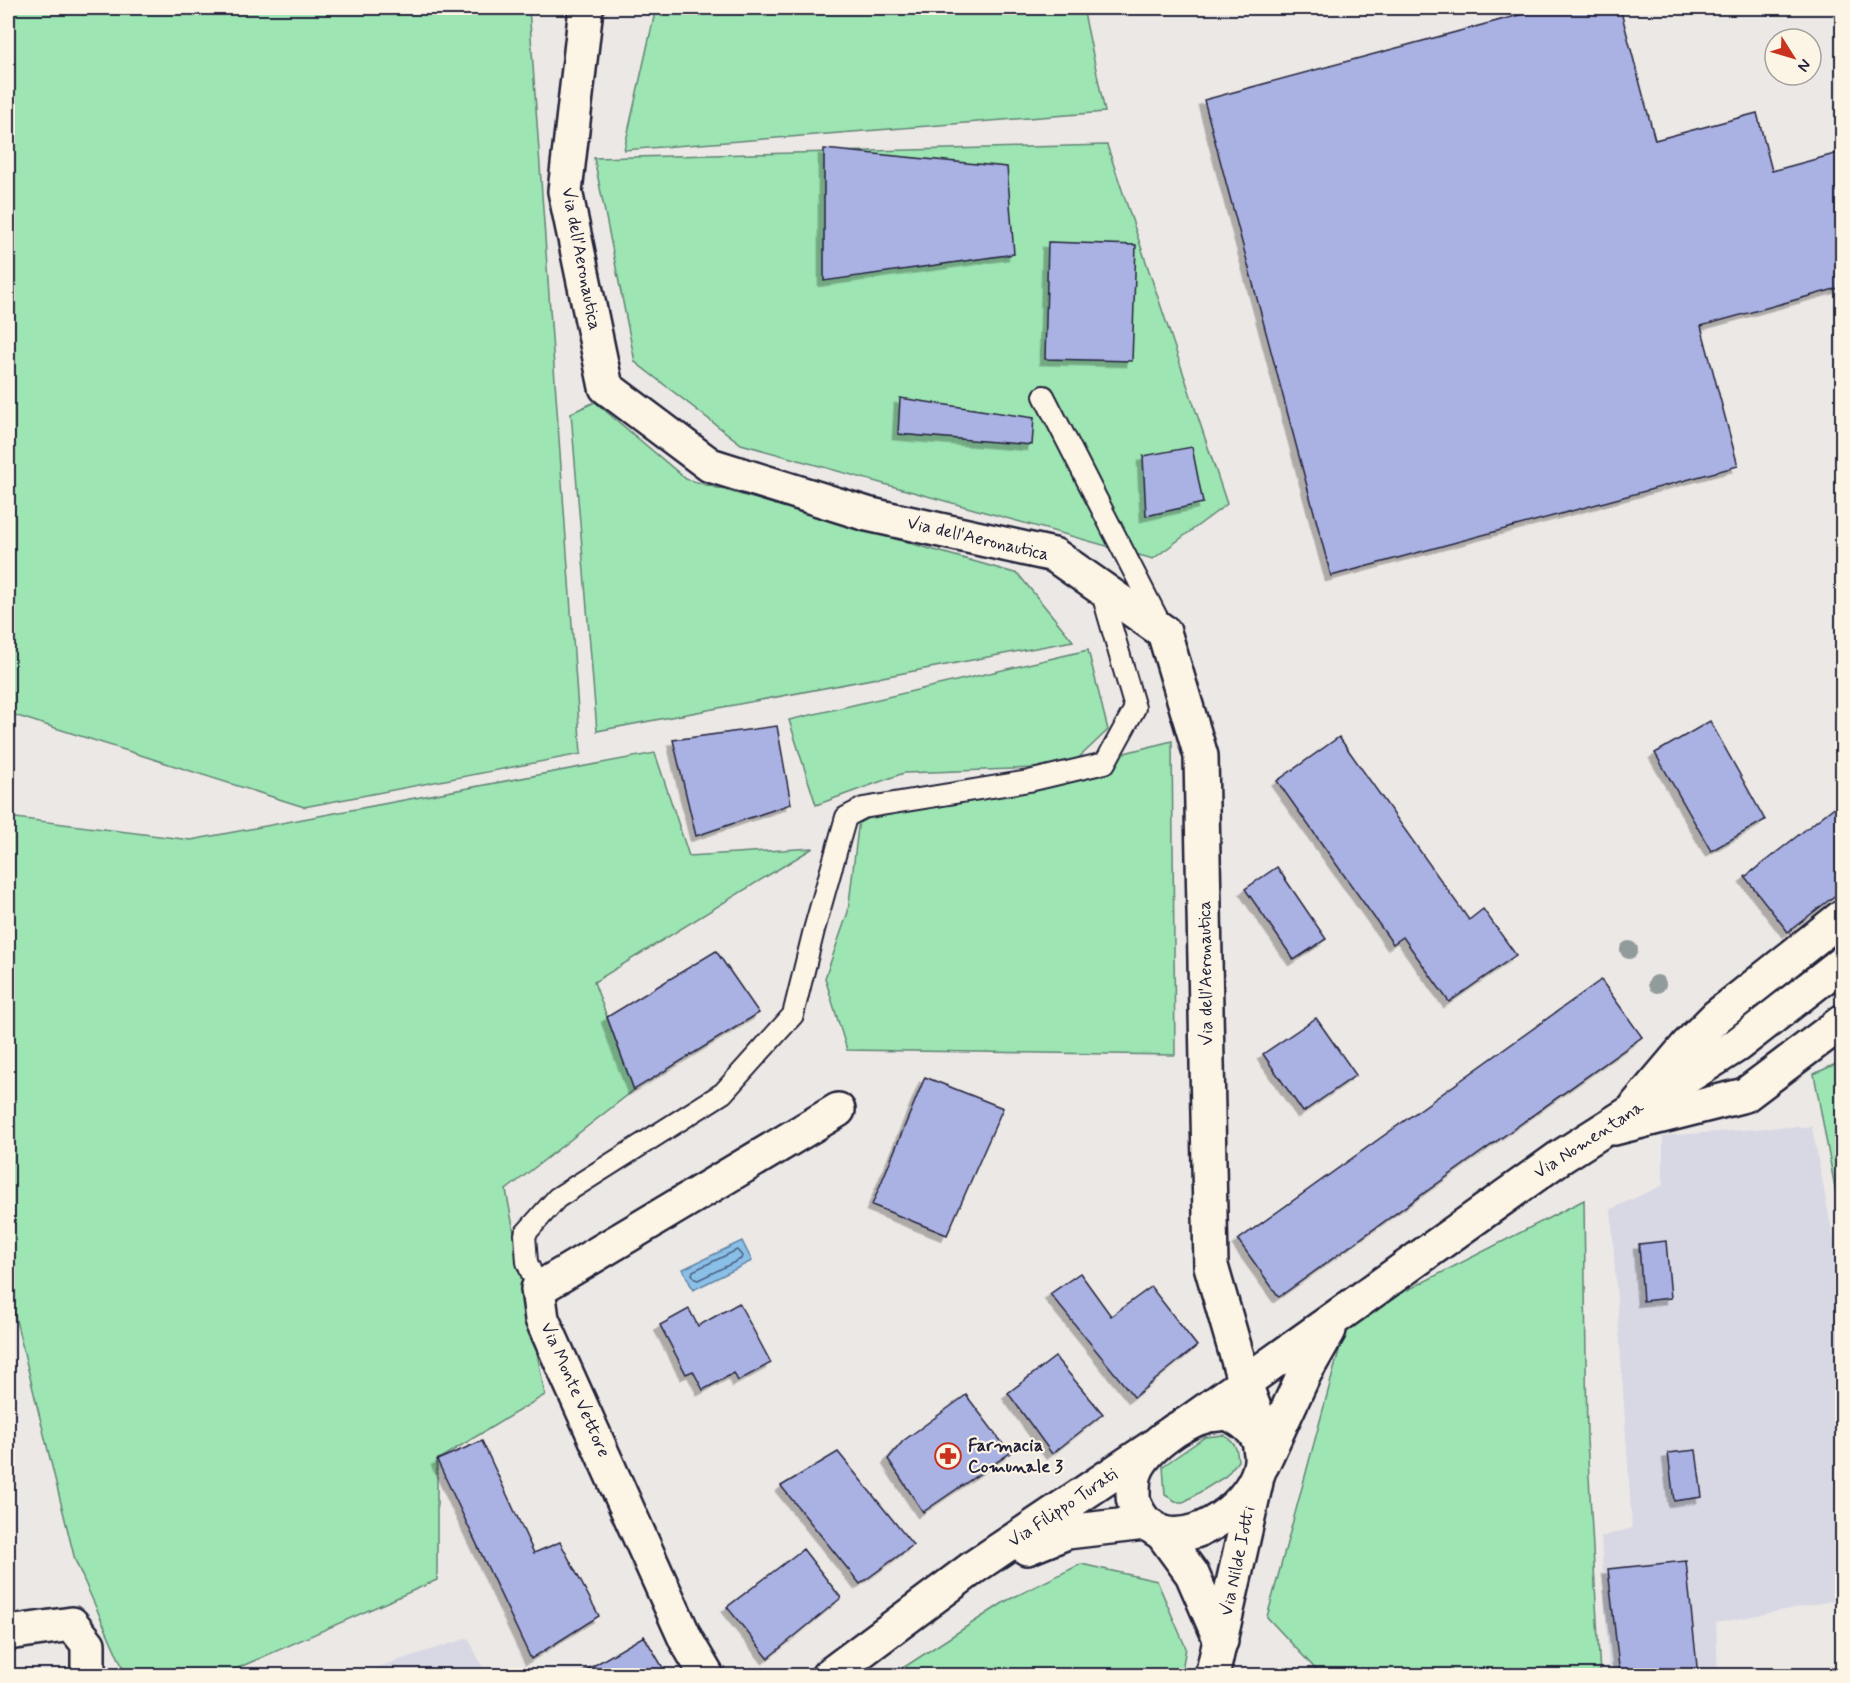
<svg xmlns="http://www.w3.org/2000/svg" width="1850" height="1683" viewBox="0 0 1850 1683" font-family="Mynerve,sans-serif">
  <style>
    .built { fill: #d8d8e4 }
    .green { fill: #9de5b2; stroke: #608476; stroke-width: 1.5 }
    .water { fill: #8ac0e8; stroke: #6081a3; stroke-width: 1.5 }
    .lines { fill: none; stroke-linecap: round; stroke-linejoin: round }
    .shore { stroke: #4c6180; stroke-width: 1.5 }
    .building { fill: #aab2e3; stroke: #22223b; stroke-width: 1.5; filter: url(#shadow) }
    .service-casing { stroke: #22223b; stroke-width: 24 }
    .minor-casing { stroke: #22223b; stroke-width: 38 }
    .secondary-casing { stroke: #22223b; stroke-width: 38 }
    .service { stroke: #fcf5e5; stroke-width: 20 }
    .minor { stroke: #fcf5e5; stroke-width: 33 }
    .secondary { stroke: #fcf5e5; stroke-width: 33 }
    .tree { fill: #919b9b }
    .labels { text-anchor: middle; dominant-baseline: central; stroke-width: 4.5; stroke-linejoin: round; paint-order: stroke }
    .street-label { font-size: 18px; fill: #22223b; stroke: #fcf5e5 }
    .poi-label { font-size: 18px; font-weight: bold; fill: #22223b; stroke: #fcf5e5; text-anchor: start }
  </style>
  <defs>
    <filter id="shadow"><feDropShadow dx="-5.5" dy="5.5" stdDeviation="0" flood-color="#0004"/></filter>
  </defs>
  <rect width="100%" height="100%" fill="#ece8e5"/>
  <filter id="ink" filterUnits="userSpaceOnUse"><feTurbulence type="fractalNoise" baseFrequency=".0167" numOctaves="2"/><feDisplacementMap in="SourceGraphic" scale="12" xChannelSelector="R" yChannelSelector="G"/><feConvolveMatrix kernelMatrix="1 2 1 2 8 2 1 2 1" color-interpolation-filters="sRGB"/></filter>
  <g filter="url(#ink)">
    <path class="built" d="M1782,1127h30l26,136 4,-1v337l-126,24 2,52h-109l-8,-138 31,-9 -21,-319 52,-24v-49z
      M468,1638l19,37h-135z"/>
    <path class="green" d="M8,8h521l52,746 -277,53 -296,-94z
      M656,8h427l22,104 -481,38z
      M1107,145l120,359 -74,55 -412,-115 -106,-82 -41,-204z
      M595,402l91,77 332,95 55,67 -476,90 -26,-318z
      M1088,650l20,80 -39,37 103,-26 3,314 -328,-5 -22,-72 23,-66 11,-93 204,-52 -159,6 -88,32 -27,-85z
      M655,753l34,103 124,-8 -219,134 40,108 -128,100 39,205 -108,65v120l-215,95h-96l-51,-115 -67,-272v-471l183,23z
      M1842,1061v165l-28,-152z
      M1584,1200l3,240 13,235h-279l-54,-58 80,-296z
      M1224,1435c11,8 13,12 14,26l-12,15 -42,26h-7l-12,-7 -2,-29 42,-29z
      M1081,1564l76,17 29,67 -5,27h-289l114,-74z"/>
    <path class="water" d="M742,1241l10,20 -59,29 -10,-21z"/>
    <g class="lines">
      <path class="shore" d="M737,1250l5,6 -1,3 -43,21 -3,-1 -3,-5 1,-3z"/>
    </g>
    <path class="building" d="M1545,8h75l35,132 102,-27 15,58 70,-19v135l-141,39 37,140 -407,110 -127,-476z
      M824,149l183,18 7,87 -190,27z
      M1048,242l88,3 -4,116 -87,-2z
      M900,398l134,20 -2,27 -134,-11z
      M1192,447l11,56 -57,13 -3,-60z
      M1710,721l55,99 -54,31 -56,-98z
      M777,726l14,78 -95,32 -23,-96z
      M1339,737l130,183 14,-11 33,46 -67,47 -46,-65 -10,7 -116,-163z
      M1842,801v89l-54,42 -43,-55z
      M1277,867l49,72 -32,21 -49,-71z
      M716,951l43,62 -125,77 -27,-73z
      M1601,980l41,57 -363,260 -41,-57z
      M1316,1018l40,57 -53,37 -40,-58z
      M925,1077l78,31 -56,127 -75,-30z
      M1666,1241l5,57 -28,3 -4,-57z
      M1080,1273l31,43 40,-29 46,59 -63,51 -84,-103z
      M739,1303l32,60 -33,18 -4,-8 -31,17 -10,-19 -7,3 -26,-49 29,-16 9,17z
      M1055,1357l48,57 -51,40 -44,-61z
      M966,1395l44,58 -87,59 -35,-53 15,-18z
      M482,1441l52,112 26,-11 39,74 -68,43 -94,-199z
      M1696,1450l6,47 -28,4 -6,-48z
      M838,1452l75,93 -53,39 -79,-98z
      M803,1549l38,49 -73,60 -41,-51z
      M1686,1561l12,115h-78l-12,-107z
      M644,1636l24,40h-92z"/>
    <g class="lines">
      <g class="service-casing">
        <path id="service" d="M1044,396l116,227
          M538,1289l-11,-27 -2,-28 32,-36 166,-105 70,-78 21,-85 32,-113 17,-9 166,-27 76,-18 30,-55 -35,-121"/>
      </g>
      <g class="minor-casing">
        <path id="minor" d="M586,8l-21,183 41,196 104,78 157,49 187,41 110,77 37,124 10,510 34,118 11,29 3,27
          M1637,1105l50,-59 29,-29 126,-100
          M1614,1128l131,-33 97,-73
          M1162,1533l30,41 29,67
          M8,1633l64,-9 16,20v32
          M707,1676l-21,-36 -144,-321 -4,-30 300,-179
          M1212,1676l44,-194"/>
      </g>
      <g class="secondary-casing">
        <path id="secondary" d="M1228,1413c12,7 24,13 30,26 2,4 2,10 3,14 4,41 -58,91 -98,80 -4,-1 -9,-5 -12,-7 -9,-5 -18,-20 -18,-31 0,-5 0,-12 1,-18 6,-27 49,-56 75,-62 6,-1 13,-1 19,-2z
          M1188,1423l371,-265 178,-113 105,-82
          M1262,1465l42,-91 25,-44
          M1027,1548l40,-16 78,-9
          M828,1676l146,-109 177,-119"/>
      </g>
      <use href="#service" class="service"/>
      <use href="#minor" class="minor"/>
      <use href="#secondary" class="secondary"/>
    </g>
    <g class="tree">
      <circle cx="1629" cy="950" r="9"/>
      <circle cx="1657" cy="984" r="9"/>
    </g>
  </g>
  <defs>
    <g id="pharmacy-ring" transform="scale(1.35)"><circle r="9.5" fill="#fcf5e5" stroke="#c8321e" stroke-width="1.5"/><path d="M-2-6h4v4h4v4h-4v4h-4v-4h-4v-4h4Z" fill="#c8321e"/></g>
  </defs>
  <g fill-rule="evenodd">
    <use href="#pharmacy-ring" x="948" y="1456"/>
  </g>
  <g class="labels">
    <g class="street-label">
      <text transform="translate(581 259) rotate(79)">Via dell'Aeronautica</text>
      <text transform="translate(978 539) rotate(13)">Via dell'Aeronautica</text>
      <text transform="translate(1206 973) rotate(-91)">Via dell'Aeronautica</text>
      <text transform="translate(1589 1140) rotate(-33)">Via Nomentana</text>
      <text transform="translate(575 1390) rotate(66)">Via Monte Vettore</text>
      <text transform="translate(1063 1508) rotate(-34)">Via Filippo Turati</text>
      <text transform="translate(1238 1561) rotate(-78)">Via Nilde Iotti</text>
    </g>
    <g class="poi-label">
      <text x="968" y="1446">Farmacia<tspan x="968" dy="21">Comunale 3</tspan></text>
    </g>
  </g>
  <rect width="1850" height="1683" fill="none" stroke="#fcf5e5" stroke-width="30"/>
  <rect x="15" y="15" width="1820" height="1653" fill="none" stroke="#22223b" stroke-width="2" filter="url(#ink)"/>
  <g transform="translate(1793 57) rotate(127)"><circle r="28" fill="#fcf5e5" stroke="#a5a1a1" stroke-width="1.5"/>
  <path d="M0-4.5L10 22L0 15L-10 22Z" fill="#c8321e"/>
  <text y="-9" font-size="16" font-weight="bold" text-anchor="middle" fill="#22223b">N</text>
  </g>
</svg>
